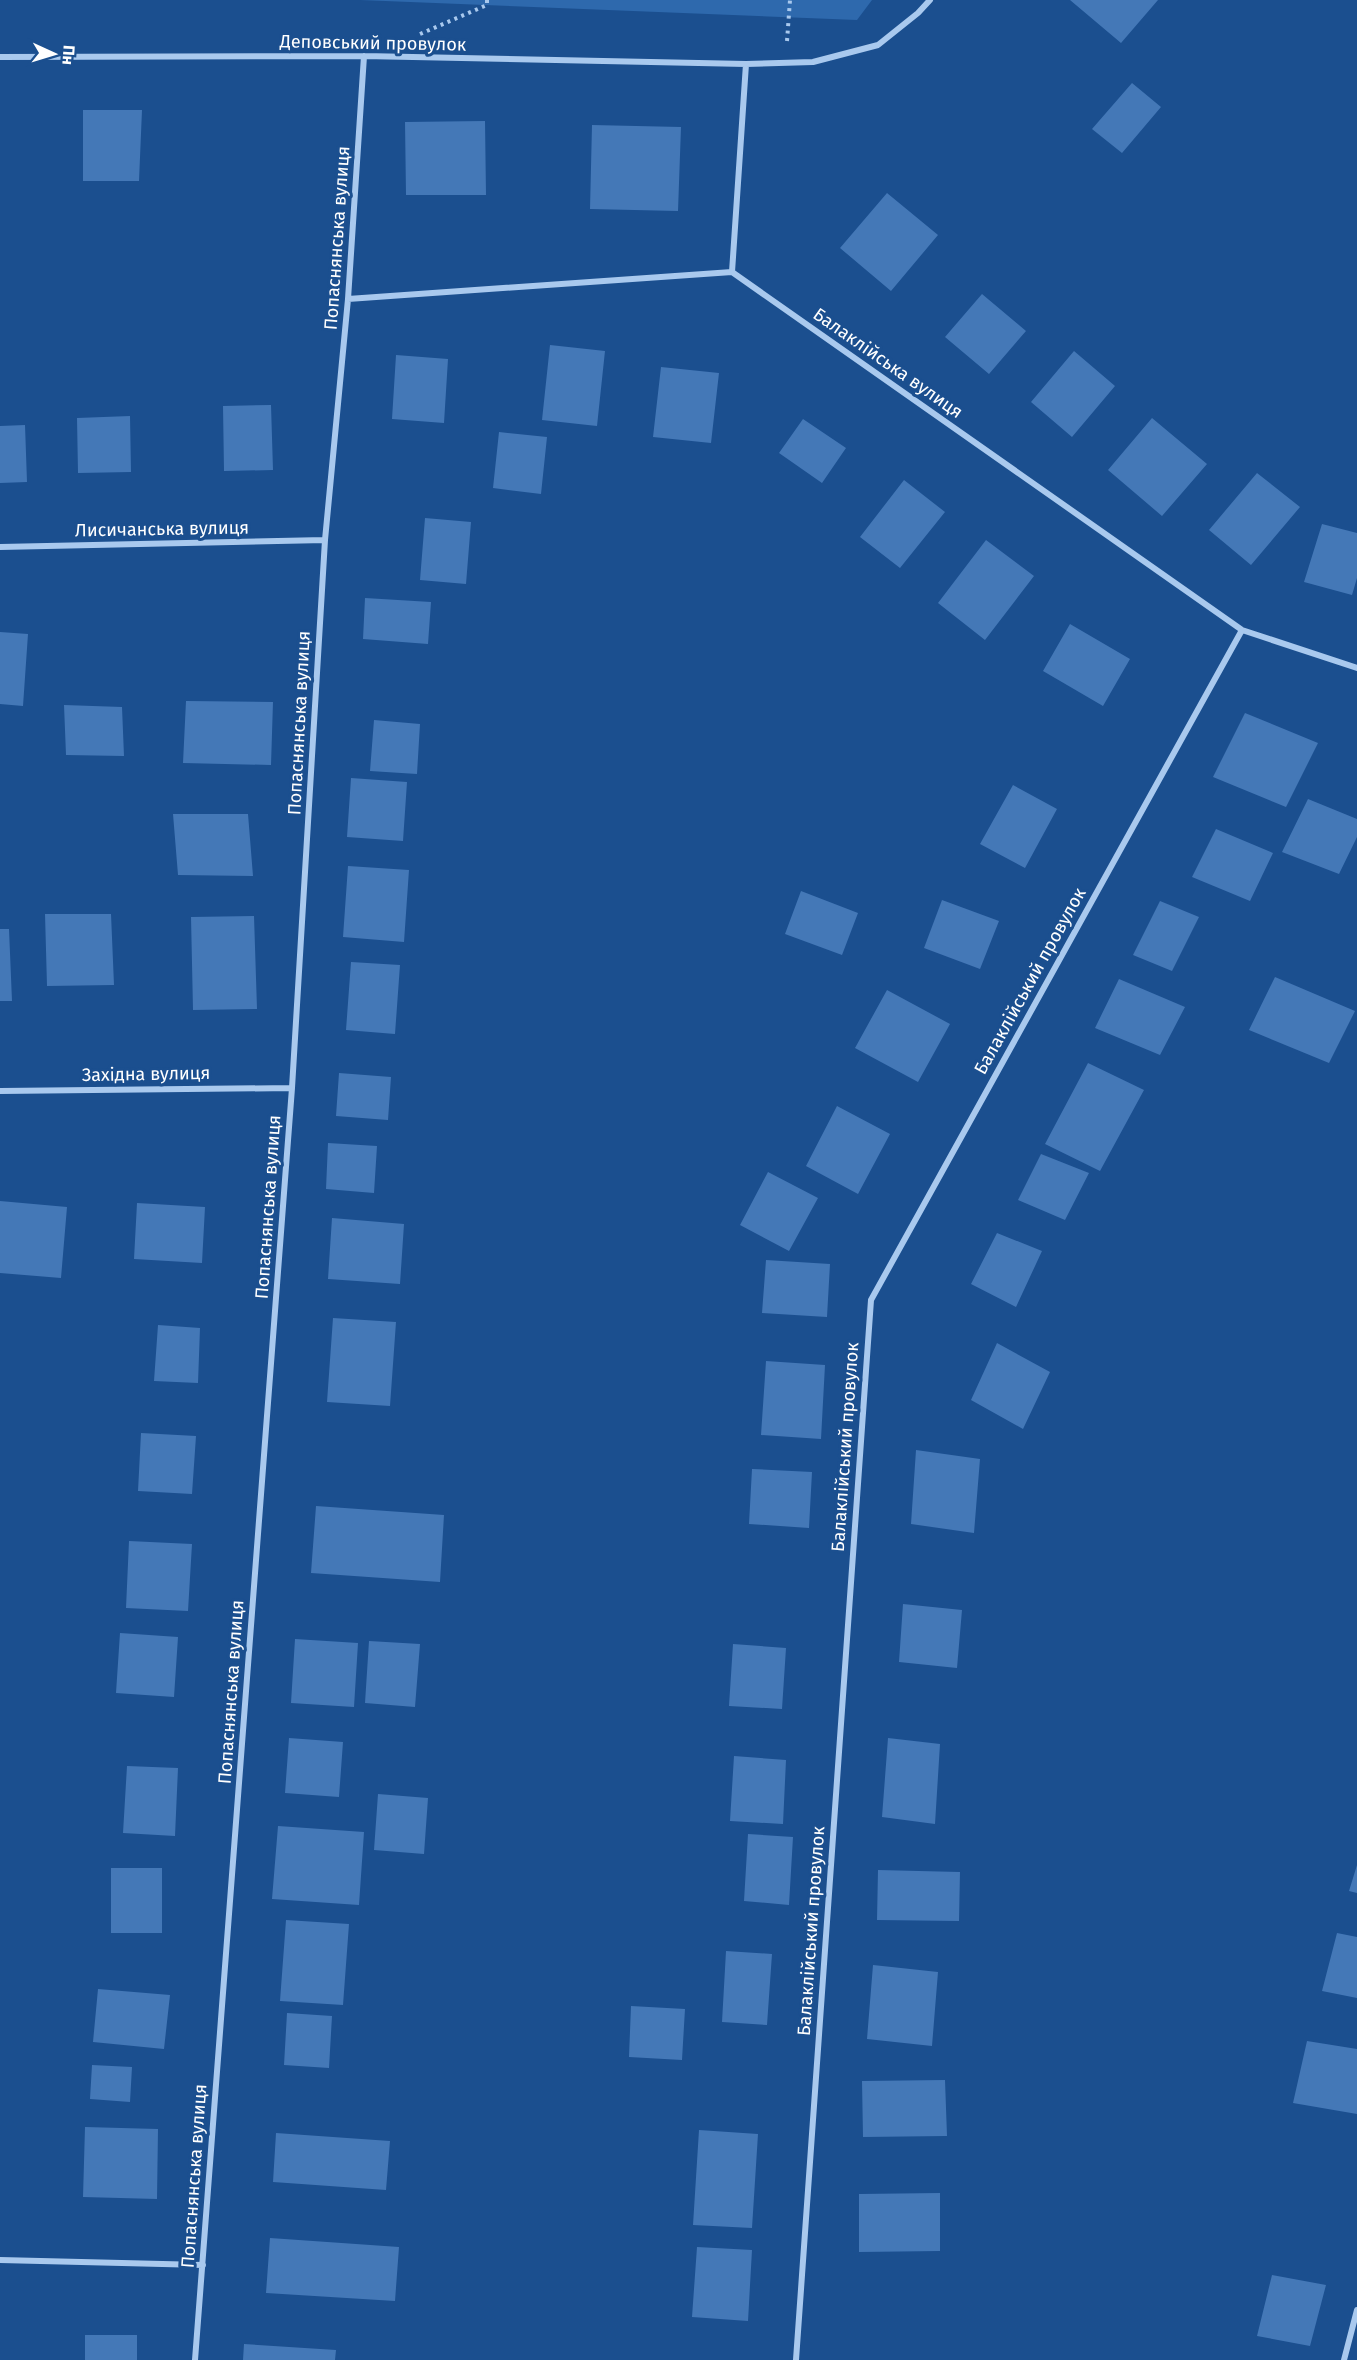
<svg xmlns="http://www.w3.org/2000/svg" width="1357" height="2360" viewBox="0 0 1357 2360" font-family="'Fira Sans',sans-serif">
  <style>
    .green { fill: #2e69ad }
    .building { fill: #4478b7 }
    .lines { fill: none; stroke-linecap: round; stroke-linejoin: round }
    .path { stroke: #a9c9ee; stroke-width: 4; stroke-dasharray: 3 4.5; stroke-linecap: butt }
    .street { stroke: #a9c9ee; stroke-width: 6 }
    .labels { text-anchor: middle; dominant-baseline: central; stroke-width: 6; stroke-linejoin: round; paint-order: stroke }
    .street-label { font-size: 18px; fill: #fff; stroke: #1b4f8f }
  </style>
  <rect width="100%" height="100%" fill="#1b4f8f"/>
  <path class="green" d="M360,0h512l-15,20z"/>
  <path class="building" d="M1070,0h88l-37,43z
    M1132,83l29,24 -39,46 -30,-24z
    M83,110h59l-3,71h-56z
    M485,121l1,74h-80l-1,-73z
    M592,125l89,2 -3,84 -88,-2z
    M887,193l51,42 -47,56 -51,-43z
    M982,294l44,37 -37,43 -44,-37z
    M550,345l55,6 -8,75 -55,-6z
    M1074,351l41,35 -43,51 -41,-35z
    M396,355l52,4 -4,64 -52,-4z
    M661,367l58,6 -8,70 -58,-6z
    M271,405l2,65 -49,1 -1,-65z
    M130,416l1,56 -53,1 -1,-55z
    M1152,418l55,46 -45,52 -54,-46z
    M803,419l43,29 -24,35 -43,-30z
    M25,425l2,57 -27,1v-57z
    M499,432l48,5 -6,57 -48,-6z
    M1257,473l43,34 -49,58 -42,-35z
    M904,480l41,32 -45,56 -40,-31z
    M425,518l46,4 -5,62 -46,-4z
    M1322,524l35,9v45l-5,17 -48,-13z
    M986,540l48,36 -49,64 -47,-37z
    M365,598l66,4 -3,42 -65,-5z
    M1070,624l60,35 -27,47 -60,-35z
    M0,632l28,2 -5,72 -23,-2z
    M186,701l87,1 -2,63 -88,-2z
    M64,705l58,2 2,49 -58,-1z
    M1245,713l73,30 -32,64 -73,-30z
    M374,720l46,4 -3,50 -47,-3z
    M351,778l56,4 -4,59 -56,-4z
    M1013,785l44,24 -32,59 -45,-24z
    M1308,799l49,20v18l-18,37 -57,-22z
    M173,814h75l5,62 -75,-1z
    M1216,829l57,24 -23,48 -58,-24z
    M348,866l61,4 -5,72 -61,-5z
    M801,891l57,22 -16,42 -57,-21z
    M942,900l57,21 -19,48 -56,-21z
    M1160,901l39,16 -27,54 -39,-16z
    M45,914h66l3,71 -67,1z
    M254,916l3,93 -64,1 -2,-93z
    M0,929h9l3,72h-12z
    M351,962l49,3 -5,69 -49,-4z
    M1275,977l80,34 -26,52 -80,-33z
    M1119,979l66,28 -25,48 -65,-27z
    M887,990l63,34 -32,58 -63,-34z
    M1088,1063l56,27 -44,81 -55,-27z
    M339,1073l52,4 -3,43 -52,-4z
    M837,1106l53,28 -32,60 -52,-28z
    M328,1143l49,3 -3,47 -48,-4z
    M1041,1154l48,19 -24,47 -47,-20z
    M768,1172l50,26 -29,53 -49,-26z
    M0,1201l67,6 -6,71 -61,-5z
    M137,1203l68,4 -3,56 -68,-4z
    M332,1218l72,6 -4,60 -72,-5z
    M997,1233l45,18 -26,56 -45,-23z
    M766,1260l64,4 -3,53 -65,-4z
    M333,1318l63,4 -6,84 -63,-4z
    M158,1325l42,3 -2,55 -44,-2z
    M997,1343l53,29 -27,57 -52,-29z
    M766,1361l59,4 -4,74 -60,-4z
    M141,1433l55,3 -4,58 -54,-3z
    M916,1450l64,9 -6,74 -63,-9z
    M752,1469l60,3 -3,56 -60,-4z
    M316,1506l128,9 -4,67 -129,-9z
    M129,1541l63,3 -4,67 -62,-3z
    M903,1604l59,6 -5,58 -58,-6z
    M120,1633l58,4 -4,60 -58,-4z
    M295,1639l63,4 -4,64 -63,-4z
    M369,1641l51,3 -5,63 -50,-4z
    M733,1644l53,4 -4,61 -53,-3z
    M289,1738l54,4 -4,55 -54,-4z
    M888,1738l52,6 -5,80 -53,-7z
    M734,1756l52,4 -3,64 -53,-3z
    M127,1766l51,2 -3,68 -52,-3z
    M378,1794l50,4 -4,56 -50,-4z
    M278,1826l86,6 -5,73 -87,-6z
    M748,1834l45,3 -4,68 -45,-4z
    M1357,1865v28l-8,-2z
    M111,1868h51v65h-51z
    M878,1870l82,2 -1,49 -82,-1z
    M286,1920l63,4 -6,81 -63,-4z
    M1337,1933l20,4v61l-35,-7z
    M726,1951l46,3 -5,71 -45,-3z
    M873,1965l65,7 -6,74 -65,-7z
    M98,1989l72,6 -6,54 -71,-7z
    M631,2006l54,3 -3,51 -53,-3z
    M287,2013l45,3 -3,52 -45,-3z
    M1307,2041l50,8v65l-64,-11z
    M92,2065l40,2 -2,35 -40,-3z
    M945,2080l2,56 -84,1 -1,-56z
    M85,2127l73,2 -1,70 -74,-2z
    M699,2130l59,4 -6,94 -59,-3z
    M276,2133l114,8 -4,49 -113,-8z
    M940,2193v58l-81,1v-58z
    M270,2238l129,9 -4,54 -129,-8z
    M697,2247l55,3 -4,71 -56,-4z
    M1272,2275l54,10 -16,61 -53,-10z
    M85,2335h52v25h-52z
    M244,2344l92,6 -1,10h-92z"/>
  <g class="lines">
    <path class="path" d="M420,34l67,-29v-5
      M787,41l3,-41"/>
    <path class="street" d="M0,57l364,-1 382,8
      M732,272l14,-208 67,-2 65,-17 40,-32 12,-13
      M348,299l384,-27 510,358 115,38
      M0,547l325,-7
      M0,1091l292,-3
      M0,2260l203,5
      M195,2360l97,-1272 33,-548 23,-241 16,-243
      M796,2360l75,-1060 371,-670
      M1344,2360l13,-50"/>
  </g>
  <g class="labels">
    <g class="street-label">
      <text transform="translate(373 43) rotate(1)">Деповський провулок</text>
      <text transform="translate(337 238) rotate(-86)">Попаснянська вулиця</text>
      <text transform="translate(888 363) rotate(35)">Балаклійська вулиця</text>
      <text transform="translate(162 529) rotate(-1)">Лисичанська вулиця</text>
      <text transform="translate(299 723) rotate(-87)">Попаснянська вулиця</text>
      <text transform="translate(1030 981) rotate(-61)">Балаклійський провулок</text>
      <text transform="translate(146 1074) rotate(-1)">Західна вулиця</text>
      <text transform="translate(268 1207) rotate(-86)">Попаснянська вулиця</text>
      <text transform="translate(845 1447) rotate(-86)">Балаклійський провулок</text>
      <text transform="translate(231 1692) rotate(-86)">Попаснянська вулиця</text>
      <text transform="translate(811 1931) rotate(-86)">Балаклійський провулок</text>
      <text transform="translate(194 2176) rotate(-86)">Попаснянська вулиця</text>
    </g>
  </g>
  <g transform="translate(54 54) rotate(94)" stroke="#1b4f8f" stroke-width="4.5" paint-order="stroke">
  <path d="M0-4.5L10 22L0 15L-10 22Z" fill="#ffffff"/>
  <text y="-9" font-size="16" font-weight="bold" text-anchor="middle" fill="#ffffff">Пн</text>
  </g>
</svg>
